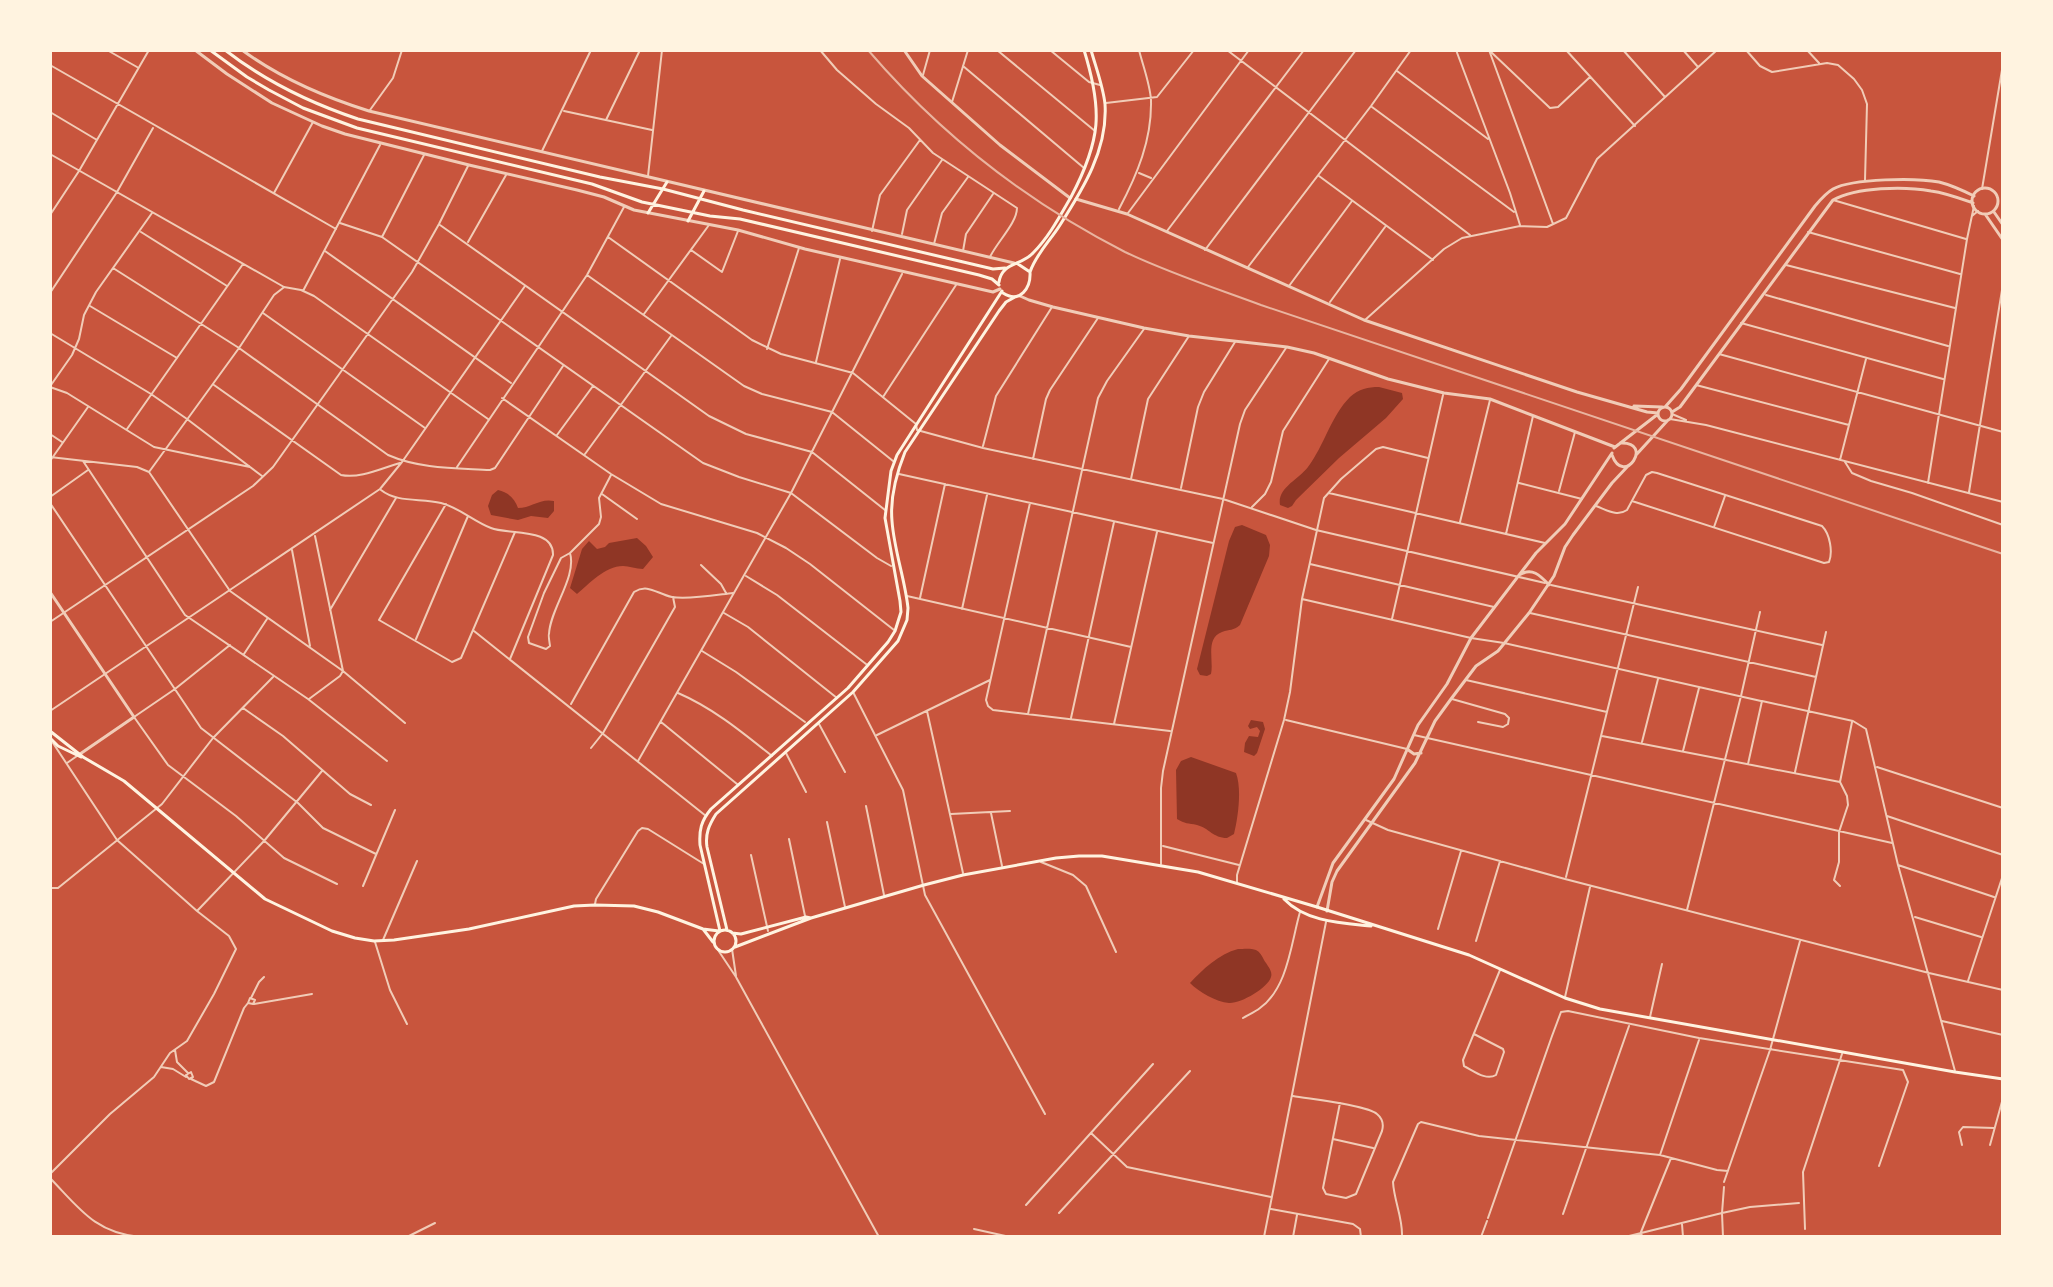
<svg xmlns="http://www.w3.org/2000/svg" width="2053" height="1287" viewBox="0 0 2053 1287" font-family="'Roboto Condensed',sans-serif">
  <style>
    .water { fill: #8f3625 }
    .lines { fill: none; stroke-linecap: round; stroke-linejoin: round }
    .minor { stroke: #f1ccb7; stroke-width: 2 }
    .tertiary { stroke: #f1ccb7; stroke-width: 3 }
    .secondary { stroke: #fff3e0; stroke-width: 3 }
    .rail { stroke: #e9b49f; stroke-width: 2 }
  </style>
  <rect width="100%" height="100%" fill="#c8553d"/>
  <path class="water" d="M1379,387l23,6 1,6 -17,19 -47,40 -43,42 -4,6 -4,2 -8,-3c-3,-17 18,-25 28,-38 16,-21 23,-51 42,-70 9,-8 18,-10 29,-10z
    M498,490c10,2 17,9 20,18 13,0 22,-10 36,-7v10l-6,7 -17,-2 -13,4 -27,-5 -3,-9 4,-11z
    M1242,525l24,10 4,10 -1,11 -29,69c-7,6 -10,4 -18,7 -17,6 -8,29 -11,42l-4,2 -7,-1 -3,-6 32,-128 6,-14z
    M637,538l9,8 7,11 -10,12c-7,0 -14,-3 -20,-3 -18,0 -34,18 -46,28l-7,-6 12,-39 7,-8 8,8 8,-2 4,-4z
    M1251,720l12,2 2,7 -8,24 -3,3 -10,-4 1,-9 4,-7 9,1 2,-6 -3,-4 -7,2 -2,-3z
    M1191,757l45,16c6,16 2,45 -2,61l-7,4c-14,0 -18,-10 -30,-13 -9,-2 -12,-1 -20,-6l-1,-49 5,-9z
    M1238,949c5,0 13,-1 18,1 4,2 6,6 8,10 3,5 9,11 7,17 -3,11 -31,27 -42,26 -13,-1 -30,-11 -39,-20 12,-13 29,-29 48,-34z"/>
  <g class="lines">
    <path class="minor" d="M107,50l30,17
      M820,50l17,20 39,34 33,24 24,25 84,55c0,15 -20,34 -27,49
      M997,50l98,81
      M1050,50l39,32 11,3
      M1227,50l243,185
      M1456,50l54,143 10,32
      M1489,50l64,174
      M1566,50l69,76
      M1623,50l42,47
      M1683,50l15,17
      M1746,50l14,16 12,6 55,-9 11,2 16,14 8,11 5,14 -2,76
      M1807,50l12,13
      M1490,51l60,57 8,-1 32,-30
      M50,65l286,164
      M963,66l121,102
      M1397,71l91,68
      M923,75l7,-25
      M952,102l16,-52
      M1106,103l51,-6 37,-47
      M1372,107l142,105
      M370,110l23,-32 9,-28
      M564,111l88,19
      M50,112l47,28
      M606,120l34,-70
      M542,151l49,-101
      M50,154l234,133 17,3 13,6 174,123
      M1139,173l12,5
      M648,176l14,-126
      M1319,176l114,84
      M1982,189l21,-125
      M274,193l39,-71
      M1833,200l133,39
      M1119,209c18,-34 33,-69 32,-109 -1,-16 -8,-34 -12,-50
      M1128,213l121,-163
      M50,215l29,-44 70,-121
      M1972,216l6,-5
      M340,223l42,14 321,226 36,14 52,16 86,65 14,8
      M440,225l269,191 37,18 66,18 73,58
      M872,231l8,-36 40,-55
      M1167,231l137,-181
      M141,232l86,54
      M1808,232l152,42
      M902,234l5,-24 35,-50
      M382,237l42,-82
      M608,237l144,103 29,14 72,19 58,47 5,4 1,6 66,18 240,51 93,31 229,53
      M468,242l38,-67
      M934,244l8,-31 26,-36
      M691,250l31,22 16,-41
      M1205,250l151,-200
      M325,251l186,132
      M963,251l3,-17 27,-40
      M1786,265l169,43
      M1248,267l123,-161 40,-56
      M113,268l126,80 149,107c32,14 68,13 102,15l5,-2 68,-102
      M587,275l157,111 18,8 70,18 61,49
      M1289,286l63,-85
      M303,291l77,-146
      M50,293l67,-101 36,-64
      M1766,295l182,51
      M1330,302l55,-75
      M90,306l87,52
      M263,313l162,115
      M644,314l65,-89
      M1365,320l79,-71 18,-11 58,-12 27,1 19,-9 31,-59 120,-109
      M1741,323l202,56
      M50,333l101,61 36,25 75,57
      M767,349l32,-101
      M1719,354l284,78
      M816,362l24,-103
      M51,385l21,-30 7,-16 5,-24 12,-23 56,-79
      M214,385l127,90c19,4 41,-7 59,-12
      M1696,385l153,40
      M50,387l17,6 87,54 96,20
      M883,397l73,-112
      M502,398l109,76 50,30 96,29 29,15 24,16 84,66
      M1672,414l14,6
      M1670,419l36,6 297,77
      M127,429l116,-165
      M50,434l12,8
      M557,435l36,-49
      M983,446l13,-50 56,-89
      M585,454l86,-118
      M50,457l87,10 12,5 81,119 113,80 62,52
      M1033,459l13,-60 4,-9 48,-72
      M1840,460l26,-101
      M50,461l38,-54
      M83,461l102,154 123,84 79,62
      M1845,462l7,11 19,8 41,12 91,32
      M457,467l130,-192 37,-68
      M149,472l90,-124 35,-53 9,-7
      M899,474l314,69
      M1131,479l17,-80 41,-63
      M1519,483l63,16
      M1928,483l39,-244 7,-33
      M1181,488l17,-81 6,-15 31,-50
      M381,490c16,13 40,8 60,13 19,5 32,18 50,25 17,7 63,-1 62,27l-43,104
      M1559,491l16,-59
      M1969,492l34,-208
      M1329,493l216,50
      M602,494l35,25
      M50,497l38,-27
      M50,503l151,225 97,75 25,25 53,26
      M1030,503l-44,197 2,6 5,4 177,21
      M446,504l-67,116 73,42 9,-4 54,-126
      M1596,506c11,4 21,11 31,4l19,-35 6,-3 5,1 165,53c8,8 11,26 7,36l-5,1 -192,-62
      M1252,507l13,-13 6,-12 12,-51 46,-72
      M1460,522l30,-122
      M1714,527l11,-31
      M1506,534l27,-118
      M292,550l18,96
      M570,553c7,24 -20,56 -21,81 -1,1 1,11 1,12l-4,3 -17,-6 -1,-6 16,-44 17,-35 9,-5 29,-29 2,-7 -2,-19 12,-23
      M1310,564l184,43
      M701,565l20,19 5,9
      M746,576l31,19 89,69
      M1551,585l271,60
      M907,596l224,51
      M920,598l25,-114
      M1302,599l169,39 33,5 257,58
      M962,609l25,-114
      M330,610l66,-112
      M724,613l24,14 89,71
      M1530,613l286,64
      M1392,619l51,-224
      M50,622l203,-136 20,-19 139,-195 27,-48 29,-58
      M474,631l232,185
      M416,639l52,-123
      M230,645l-55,44 -41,28 34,48 68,51 48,42 53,26
      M702,651l34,21 69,50
      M244,654l23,-35
      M1466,680l141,32
      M853,692l50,98 22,105 120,219
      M678,693c35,15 64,39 94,63
      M309,699l31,-23 3,-5 -28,-135
      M1452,699l53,15 4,4 -1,6 -5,3 -25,-5
      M571,704l63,-112c14,-9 23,2 38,5 15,3 44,-2 61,-4
      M243,708l40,28 67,58 21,11
      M50,711l330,-222 22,-27 123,-176
      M927,711l36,162
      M1028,714l70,-316 9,-17 37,-52
      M1071,718l43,-196
      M1286,720l121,29
      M661,722l76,62
      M819,724l26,48
      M1114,724l43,-192
      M877,735l113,-55
      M1414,735l478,108
      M1602,736l238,46
      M1642,742l16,-63
      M591,748l12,-15 72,-126 -2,-10
      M1683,751l16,-63
      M786,753l20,39
      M638,761l153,-268 111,-219
      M67,763l10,-7
      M1748,764l14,-63 91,20 13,8 32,136 57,206
      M1877,767l126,41
      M1795,772l31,-140
      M866,806l18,89
      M991,813l11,53
      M951,814l59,-3
      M1887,816l116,39
      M1366,820l22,10 177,49 364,94 74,17
      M827,822l18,85
      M789,839l16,77
      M1163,846l76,19
      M751,855l17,76
      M1041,862l32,13 13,11 30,66
      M1161,864v-76l2,-17 77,-347 5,-14 41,-62
      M1898,865l96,32
      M1566,877l72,-290
      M1237,882v-7l47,-155 6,-28 12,-93 22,-101 17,-19 35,-30 7,-2 45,11
      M363,886l32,-76
      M1840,886l-6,-6 5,-18v-30l9,-27 -1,-9 -7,-14 12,-60
      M50,888h8l104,-84 51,-66 60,-61
      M595,904l1,-5 42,-68 4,-3 6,1 56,35
      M198,910l66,-69 58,-70
      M1687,910l54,-214 19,-84
      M1915,917l66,20
      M1438,929l23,-78
      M383,940l34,-79
      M1476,941l24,-80
      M375,942l15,48 17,34
      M732,949l4,27
      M718,950l18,27 143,260
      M1968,981l35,-106
      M1565,997l25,-110
      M250,998l5,2 -2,4 -5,-1z
      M251,998l8,-16 5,-5
      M254,1004l58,-10
      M1650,1017l12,-53
      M1243,1018c5,-3 12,-6 17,-10 28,-20 31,-65 40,-96
      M1942,1021l61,14
      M1474,1034l29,15 1,3 -8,23c-10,6 -22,-4 -32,-9l-1,-6 37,-90
      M175,1050l2,12 11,11
      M161,1067l12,2 13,8
      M191,1072l2,5 -4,2 -3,-4z
      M191,1079l15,7 8,-4 30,-74 4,-5
      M1293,1096c16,3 74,9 84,18 6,5 7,10 5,17l-26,63 -10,4 -20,-4 -3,-6 17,-85
      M1091,1133l36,34 144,30
      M1333,1139l40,9
      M1962,1145l-3,-13 4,-5 31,1
      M1990,1145l13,-47
      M1660,1155l39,-115
      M50,1174l60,-60 44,-37 16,-24 17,-12 27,-47 22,-45 -7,-13 -32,-25 -80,-71 -64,-97
      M50,1178c29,30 45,55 90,59
      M1724,1182l46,-132 30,-109
      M1026,1205l127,-141
      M1271,1209l82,15 7,5 1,8
      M1059,1213l131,-142
      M1563,1214l66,-188
      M1488,1218l64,-182 9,-24 7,-1 131,27 204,32 5,12 -29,84
      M1682,1224l1,13
      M974,1229l36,8
      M1805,1229l-2,-57 39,-118
      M407,1237l28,-14
      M1264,1237l62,-315
      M1293,1237l4,-22
      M1402,1237c1,-19 -8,-36 -9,-55l25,-58 3,-2 58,14 181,19 57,15 11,1
      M1481,1237l6,-16
      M1625,1237l97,-24 28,-6 49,-4
      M1642,1237l-1,-5 30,-74
      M1723,1237l-1,-24 2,-26"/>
    <path class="tertiary" d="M195,50l32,24 45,29 50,23 23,8 124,31 108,25 27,7 30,13 104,20 67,19 188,43 7,-3
      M242,50c38,28 82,47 127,61l645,152
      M904,50l18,26 78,69 70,53
      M1972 201a13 13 0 1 1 26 0a13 13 0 1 1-26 0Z
      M1076,199l51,15 237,106 213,72 70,20 11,1
      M1994,212l9,13
      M1985,214l18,26
      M1020,296l9,4 24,7 91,21 45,8 98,11 27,6 74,26 56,14 46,6 125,48
      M1634,406l28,1
      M1665,407l16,-18 134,-183c5,-6 11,-13 18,-17 20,-11 84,-11 106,-7 12,3 23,8 35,14
      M1658 414a7 7 0 1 1 14 0a7 7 0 1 1-14 0Z
      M1672,412l8,-5 153,-207c24,-13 71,-14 98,-9 15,2 28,7 42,12
      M1614,448l44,-34
      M1612,455c12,33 43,-14 8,-12
      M1636,455l32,-35
      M1519,575c13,-8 21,0 30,10
      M50,592l84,125 -54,37
      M1407,749l7,5 7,-1
      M1317,907l16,-44 61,-84 24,-54 29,-41 24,-46 65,-85 29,-29 47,-71
      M1327,911l5,-29 5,-11 78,-108 20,-42 16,-22 25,-33 22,-15 31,-38 25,-37 11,-29 8,-12 39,-52 16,-17"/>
    <path class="secondary" d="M210,50l37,27 22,13 34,18 54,20 235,56 50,18 68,14 30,3 239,56 13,4 7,6
      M225,50c40,31 85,53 133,69l242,58 63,12 80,21 250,59 12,-1
      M648,213l19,-31
      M688,221l16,-30
      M1030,272c6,-18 20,-31 30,-47 23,-36 48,-76 45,-121 -2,-18 -9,-36 -14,-54
      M999,282c3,-20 22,-16 34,-29 16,-16 27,-37 38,-56 30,-57 32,-86 13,-147
      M1003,293c17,11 28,-5 27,-21l-12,-8
      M50,731l33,26 41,24 141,118 67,32 23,7 19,3 20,-1 75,-11 105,-23 21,-1 39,1 24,6 45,17 16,2
      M50,738l8,8 23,11
      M1284,899c22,23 57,24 87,27
      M703,929l10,13
      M714 941a11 11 0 1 1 22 0a11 11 0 1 1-22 0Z
      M727,930l-20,-83c-2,-13 2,-22 9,-33l137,-122 45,-51 9,-21 1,-12c-3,-29 -14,-58 -16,-87 -2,-22 5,-49 13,-69l94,-141 7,-9 9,-5
      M720,931l-20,-86c-1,-15 1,-24 11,-36l137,-121 40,-46 7,-11 6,-19 -1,-11 -15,-83 6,-47 6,-16 105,-164
      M732,933l9,1 65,-17 5,1
      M735,947l76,-29 113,-33 39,-10 93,-17 23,-2h23l96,16 119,35 152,48 96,43 35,11 355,63 48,7"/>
    <path class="rail" d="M868,50c72,84 159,152 257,202 44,21 90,36 136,53l742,249"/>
  </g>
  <rect width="2053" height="1287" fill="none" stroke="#fff3e0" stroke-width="104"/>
</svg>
